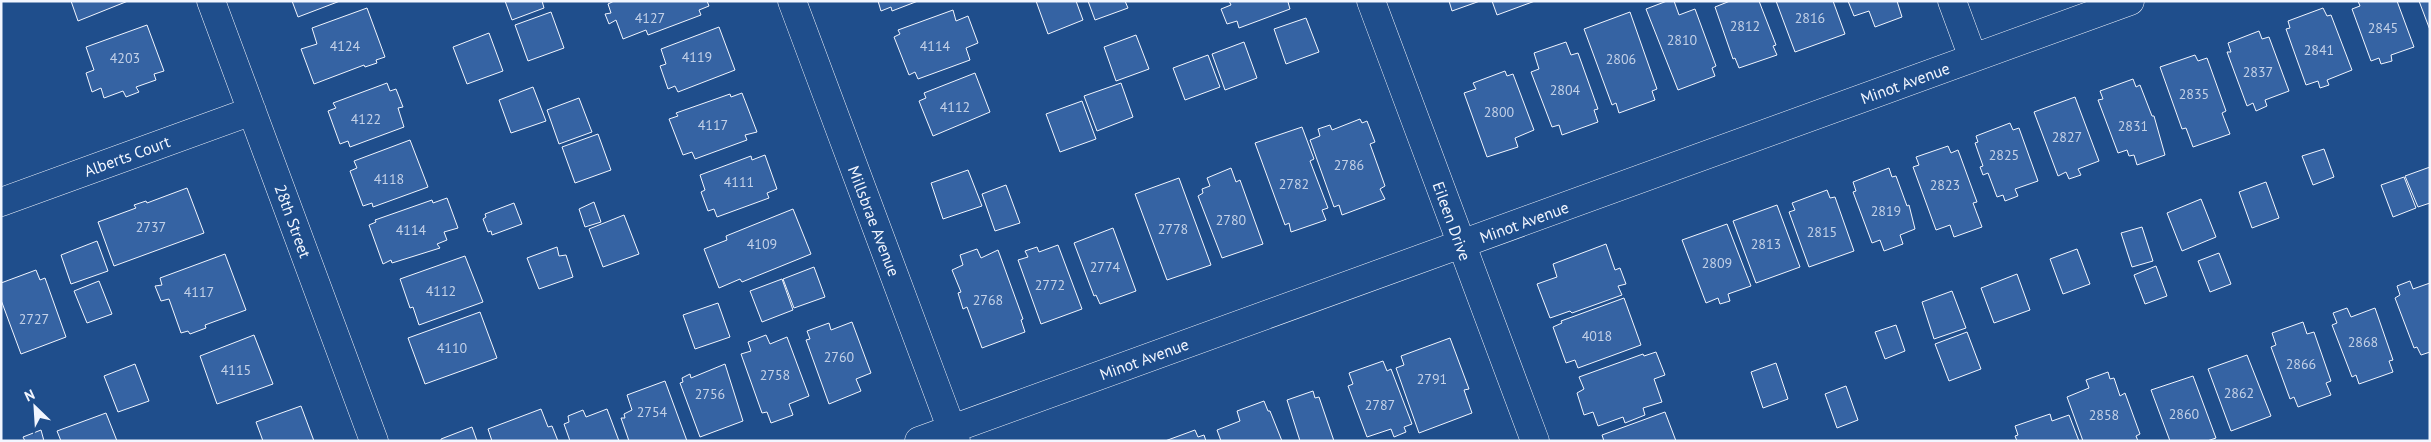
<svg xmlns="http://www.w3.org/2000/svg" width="2431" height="442" viewBox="0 0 2431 442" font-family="'PT Sans',sans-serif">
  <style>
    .building { fill: #3563a3; stroke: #f2f6ff }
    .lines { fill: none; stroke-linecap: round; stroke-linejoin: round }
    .minor-casing { stroke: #f2f6ff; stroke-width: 29 }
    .minor { stroke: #1f4e8c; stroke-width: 28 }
    .labels { text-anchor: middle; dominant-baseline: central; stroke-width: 4; stroke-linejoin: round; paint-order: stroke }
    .number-label { font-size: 14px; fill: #c3d1e8 }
    .street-label { font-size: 16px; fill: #f2f6ff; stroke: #1f4e8c }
  </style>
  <rect width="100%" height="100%" fill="#1f4e8c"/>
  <path class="building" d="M71,1h57l-50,20z
    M292,1h48l-42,16z
    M505,1h37l2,7 -32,12z
    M614,1h93l2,5 -10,4 2,5 -53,20 -2,-5 -23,9 -7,-19 -7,4 -4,-10 6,-1 -3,-9z
    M878,1h40l-26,10 -1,-4 -10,4z
    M1036,1h40l7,19 -35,14z
    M1088,1h37l3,7 -33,12z
    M1229,1h62l-3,1 2,7 -51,19 -2,-7 -10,3 -6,-15 10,-4z
    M1449,1h31l-28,10z
    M1492,1h43l-38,14z
    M1667,1h7l5,14 16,-6 21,57 -4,2 3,8 -37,14 -32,-81z
    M1730,1h29l17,44 -3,1 4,9 -38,13 -4,-10 -2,1 -18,-52z
    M1776,1h57l12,33 -50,18z
    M1848,1h49l5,16 -27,10 -6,-16 -15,5z
    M2358,1h39l17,46 -23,8 1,6 -11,3 -2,-6 -8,3 -19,-52 8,-3z
    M2419,1h11v29z
    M367,8l18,49 -9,3 1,3 -12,4 -1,-2 -50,19 -13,-35 16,-5 -5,-16z
    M2323,8l4,8 4,-1 21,55 -25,10 2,5 -9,3 -2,-7 -12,4 -20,-56 4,-1 -2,-7z
    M953,10l3,11 12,-5 10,27 -12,5 4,12 -52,19 -3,-7 -6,3 -15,-38 6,-3 -2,-4z
    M551,12l13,36 -36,13 -13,-36z
    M1630,12l27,77 -5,2 3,9 -36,13 -3,-10 -4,2 -28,-76z
    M1306,18l13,34 -33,12 -12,-35z
    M147,25l17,46 -10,3 2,6 -20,7 3,5 -13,5 -3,-6 -19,7 -3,-10 -9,4 -6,-19 8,-3 -8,-23z
    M719,27l16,43 -57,22 -3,-6 -7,3 -8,-23 6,-2 -5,-15z
    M2259,31l3,8 7,-2 20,54 -24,9 2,6 -11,5 -3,-8 -6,3 -20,-54h4l-3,-9z
    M489,33l14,38 -36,13 -14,-37z
    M1136,35l13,34 -33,12 -12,-34z
    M1244,42l13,36 -32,12 -13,-36z
    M1566,42l5,13 7,-2 20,56 -4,1 4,12 -36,13 -3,-10 -7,2 -21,-55 8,-3 -5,-16z
    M1208,55l12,32 -35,13 -12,-32z
    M2195,55l3,6 9,-3 19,53 -4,2 8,21 -37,13 -7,-19 -4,1 -22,-62z
    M1505,71l2,5 6,-2 21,56 -19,8 3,9 -31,10 -23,-64 12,-4 -3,-6z
    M975,73l15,39 -57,24 -14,-35 7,-3 -2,-5z
    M2133,79l3,8 4,-2 12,31h2l11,39 -28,10 -3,-10 -5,1 -2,-6 -9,3 -20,-53 5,-1 -3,-8z
    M387,83l3,8 6,-2 7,18 -5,1 6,19 -54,20 -2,-6 -8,3 -12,-33 8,-3 -3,-5z
    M1121,83l12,34 -36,14 -13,-35z
    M533,87l13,34 -35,12 -12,-33z
    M742,93l15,39 -12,3 2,5 -52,19 -3,-7 -9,3 -14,-36 9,-3 -2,-3 54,-19 1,3z
    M2075,97l24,64 -21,8 3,6 -12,4 -3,-7 -8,4 -24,-64z
    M579,98l13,34 -33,12 -12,-34z
    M1082,101l14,38 -36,13 -14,-38z
    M1360,119l2,4 5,-2 8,21 -5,2 15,42 -5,3 5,10 -43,16 -3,-10 -5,2 -24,-67 10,-4 -2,-7 12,-4 2,5z
    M2010,123l3,7 6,-2 19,53 -23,8 3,7 -13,5 -2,-6 -6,2 -9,-24 -5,2 -3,-8 3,-1 -8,-23 3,-1 -2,-6z
    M1302,127l12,32 -4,2 18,47 -6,2 4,10 -35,12 -2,-9 -4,2 -30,-82z
    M598,134l13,36 -36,13 -13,-36z
    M410,140l18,47 -55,20 -1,-4 -9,3 -13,-35 7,-3 -3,-7z
    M1948,146l3,7 7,-3 19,52 -4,1 9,24 -28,10 -4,-12 -14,5 -23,-63 6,-2 -3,-8z
    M2324,149l10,28 -21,8 -11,-29z
    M765,155l12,34 -10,4 2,5 -52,19 -3,-8 -6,2 -7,-19 4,-2 -5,-15 51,-19 1,4z
    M2430,167v36l-12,4 -13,-31z
    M1231,168l5,14 4,-2 23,64 -41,14 -24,-62 5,-3 -1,-4 8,-3 -3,-8z
    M1889,168l3,9 4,-1 11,30 2,-1 6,24 -15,6 3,9 -19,7 -4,-11 -8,3 -19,-51 3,-1 -3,-9z
    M968,170l14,36 -39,13 -12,-36z
    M2404,177l12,31 -23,9 -12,-32z
    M1179,178l32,87 -44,15 -32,-86z
    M2266,182l13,36 -27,10 -13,-36z
    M1006,185l14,38 -25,8 -13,-37z
    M187,188l17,45 -90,33 -16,-44 38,-14 -2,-3 12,-4 1,2z
    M1827,190l3,8 5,-1 19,54 -45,16 -20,-55 6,-2 -3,-7z
    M447,198l11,30 -14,4 3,8 -10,4 3,4 -48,15 -1,-3 -8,4 -14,-39 7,-3 -1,-2 57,-20 1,3z
    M2201,199l15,38 -34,14 -15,-38z
    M594,202l7,20 -16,5 -6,-18z
    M514,203l8,21 -30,11 -1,-4 -3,1 -5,-13 3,-2 -1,-3z
    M1777,205l23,62 -44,16 -23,-62z
    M793,209l18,45 -69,28 -2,-3 -21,9 -15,-39 23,-9 -1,-4z
    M624,215l15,39 -36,13 -14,-38z
    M1727,224l24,62 -23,8 2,7 -10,3 -2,-6 -12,5 -24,-63z
    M2142,227l11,34 -21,6 -11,-34z
    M1113,228l23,63 -36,13 -4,-9 -2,1 -20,-53z
    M97,241l11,30 -37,13 -10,-29z
    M1606,244l9,26 5,-2 6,16 -8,2 4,9 -50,18 -2,-2 -20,7 -13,-34 20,-7 -4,-13z
    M1058,245l24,64 -41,15 -23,-64 10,-3 -3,-6 12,-4 2,5z
    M557,247l2,9 7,-1 7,22 -34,12 -12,-31z
    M977,249l4,9 17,-8 25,69 -2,1 4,12 -43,16 -15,-41 -4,2 -5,-16 3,-1 -9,-22 11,-5 -3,-10z
    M2077,249l13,35 -27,10 -13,-35z
    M2219,253l12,31 -21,8 -12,-31z
    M225,254l21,56 -41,15 1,3 -16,6 -2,-3 -7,2 -12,-34 -8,2 -6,-15 7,-1 -2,-7z
    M465,256l18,46 -64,23 -6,-18 -3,1 -10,-29z
    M2156,266l11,30 -22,8 -11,-29z
    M814,267l11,30 -31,11 -11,-29z
    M36,270l4,10 5,-2 21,59 -45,17 -20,-54v-17z
    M2017,274l13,36 -36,13 -13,-35z
    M782,279l11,31 -31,12 -12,-31z
    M99,281l13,33 -25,9 -13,-32z
    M2410,281l3,8 17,-6v69l-9,3 -4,-8 -3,1 -19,-50 5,-3 -3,-9z
    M1952,291l14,37 -32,11 -12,-37z
    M1624,298l17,47 -63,23 -3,-8 -9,3 -13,-36 9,-4 -1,-2z
    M718,303l12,34 -35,12 -12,-34z
    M2347,308l4,9 24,-9 18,52 -4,1 4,11 -34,12 -3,-9 -4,2 -20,-52 5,-2 -4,-10z
    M480,312l17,46 -72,26 -17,-46z
    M852,322l19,51 -15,6 5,12 -32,13 -23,-64 4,-1 -3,-8 22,-8 2,7z
    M2303,322l4,12 7,-2 17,49 -5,2 5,12 -33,12 -4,-10 -4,2 -19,-52 5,-2 -4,-12z
    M1896,325l9,26 -20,8 -10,-27z
    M1967,332l14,37 -32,12 -14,-37z
    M254,335l19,49 -56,20 -17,-48z
    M766,335l4,9 17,-7 22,59 -20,8 4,11 -22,8 -4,-11 -5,1 -21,-59 10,-3 -3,-9z
    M1450,338l19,51 -5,1 8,23 -53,20 -23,-65 8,-3 -3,-9z
    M1656,352l9,23 -11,4 8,23 -19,6 2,7 -20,8 -2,-6 -25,9 -5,-14 -9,3 -7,-22 7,-4 -5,-12 64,-23 1,2z
    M2247,355l24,61 -40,15 -23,-62z
    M1383,361l4,10 4,-2 21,55 -8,3 2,5 -12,5 -3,-8 -24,8 -19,-51 5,-2 -4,-11z
    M1776,363l12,36 -25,9 -12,-36z
    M135,364l14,37 -31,11 -14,-36z
    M725,364l18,57 -43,16 -20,-54 3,-1 -1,-4 8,-4 1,4z
    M2108,372l2,7 4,-1 6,18 5,-3 15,41 -4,2 2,5h-55l-16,-44 22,-9 -3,-8z
    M2193,376l23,62 -9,3h-37l-19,-51z
    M665,381l22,60h-58l-8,-23h4l-1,-4 8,-4 -5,-15z
    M1846,386l12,34 -21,8 -12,-34z
    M1313,391l2,7 4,-1 15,44h-34l-13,-41z
    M1264,401l4,10h2l12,30h-61l-4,-11 23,-9 -3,-10z
    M301,406l13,35h-51l-7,-19z
    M541,409l7,18 4,-1 6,15h-66l-4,-12z
    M607,409l12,32h-49l-6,-17 5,-2 -1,-6 15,-6 3,7z
    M1665,412l11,29h-72l-2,-6z
    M106,413l11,28h-56l-4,-10z
    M2050,414l2,7 17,-6 10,26h-62l-2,-5 3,-1 -3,-9z
    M472,427l5,14h-36v-2z
    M41,430l3,11h-19l-2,-4z
    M1195,430l3,7 6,-2 2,6h-41z"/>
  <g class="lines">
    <g class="minor-casing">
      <path id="minor" d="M211,1l163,440
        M792,1l164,440
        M1371,1l164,440
        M1952,1l21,57
        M1,202l251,-91
        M919,441l1211,-440"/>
    </g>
    <use href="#minor" class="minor"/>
  </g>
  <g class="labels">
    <g class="number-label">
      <text x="650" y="18">4127</text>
      <text x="1810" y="18">2816</text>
      <text x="1745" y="26">2812</text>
      <text x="2383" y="28">2845</text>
      <text x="1682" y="40">2810</text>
      <text x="345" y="46">4124</text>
      <text x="935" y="46">4114</text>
      <text x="2319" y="50">2841</text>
      <text x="697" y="57">4119</text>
      <text x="125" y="58">4203</text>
      <text x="1621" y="59">2806</text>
      <text x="2258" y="72">2837</text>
      <text x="1565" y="90">2804</text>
      <text x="2194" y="94">2835</text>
      <text x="955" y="107">4112</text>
      <text x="1499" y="112">2800</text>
      <text x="366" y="119">4122</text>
      <text x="713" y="125">4117</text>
      <text x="2133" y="126">2831</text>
      <text x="2067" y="137">2827</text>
      <text x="2004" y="155">2825</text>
      <text x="1349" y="165">2786</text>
      <text x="389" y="179">4118</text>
      <text x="739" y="182">4111</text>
      <text x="1294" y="184">2782</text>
      <text x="1945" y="185">2823</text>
      <text x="1886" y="211">2819</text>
      <text x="1231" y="220">2780</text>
      <text x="151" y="227">2737</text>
      <text x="1173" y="229">2778</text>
      <text x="411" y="230">4114</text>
      <text x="1822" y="232">2815</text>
      <text x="762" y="244">4109</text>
      <text x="1766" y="244">2813</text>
      <text x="1717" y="263">2809</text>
      <text x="1105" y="267">2774</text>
      <text x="1050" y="285">2772</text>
      <text x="441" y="291">4112</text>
      <text x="199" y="292">4117</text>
      <text x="988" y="300">2768</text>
      <text x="34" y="319">2727</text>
      <text x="1597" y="336">4018</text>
      <text x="2363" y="342">2868</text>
      <text x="452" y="348">4110</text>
      <text x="839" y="357">2760</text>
      <text x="2301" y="364">2866</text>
      <text x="236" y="370">4115</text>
      <text x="775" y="375">2758</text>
      <text x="1432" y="379">2791</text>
      <text x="2239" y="393">2862</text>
      <text x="710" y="394">2756</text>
      <text x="1380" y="405">2787</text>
      <text x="652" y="412">2754</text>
      <text x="2184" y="414">2860</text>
      <text x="2104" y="415">2858</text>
    </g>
    <g class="street-label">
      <text transform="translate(1905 83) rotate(-20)">Minot Avenue</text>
      <text transform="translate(127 156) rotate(-20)">Alberts Court</text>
      <text transform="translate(293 221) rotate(70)">28th Street</text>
      <text transform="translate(874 221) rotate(69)">Millsbrae Avenue</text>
      <text transform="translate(1452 221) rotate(70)">Eileen Drive</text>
      <text transform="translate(1524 222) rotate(-20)">Minot Avenue</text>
      <text transform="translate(1144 359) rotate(-20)">Minot Avenue</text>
    </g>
  </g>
  <rect width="2431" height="442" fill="none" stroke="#f2f6ff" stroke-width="5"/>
  <g transform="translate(35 407) rotate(335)" stroke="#1f4e8c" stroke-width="4" paint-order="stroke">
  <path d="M0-4L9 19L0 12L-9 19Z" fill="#f2f6ff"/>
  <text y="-8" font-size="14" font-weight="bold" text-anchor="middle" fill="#f2f6ff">N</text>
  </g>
</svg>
